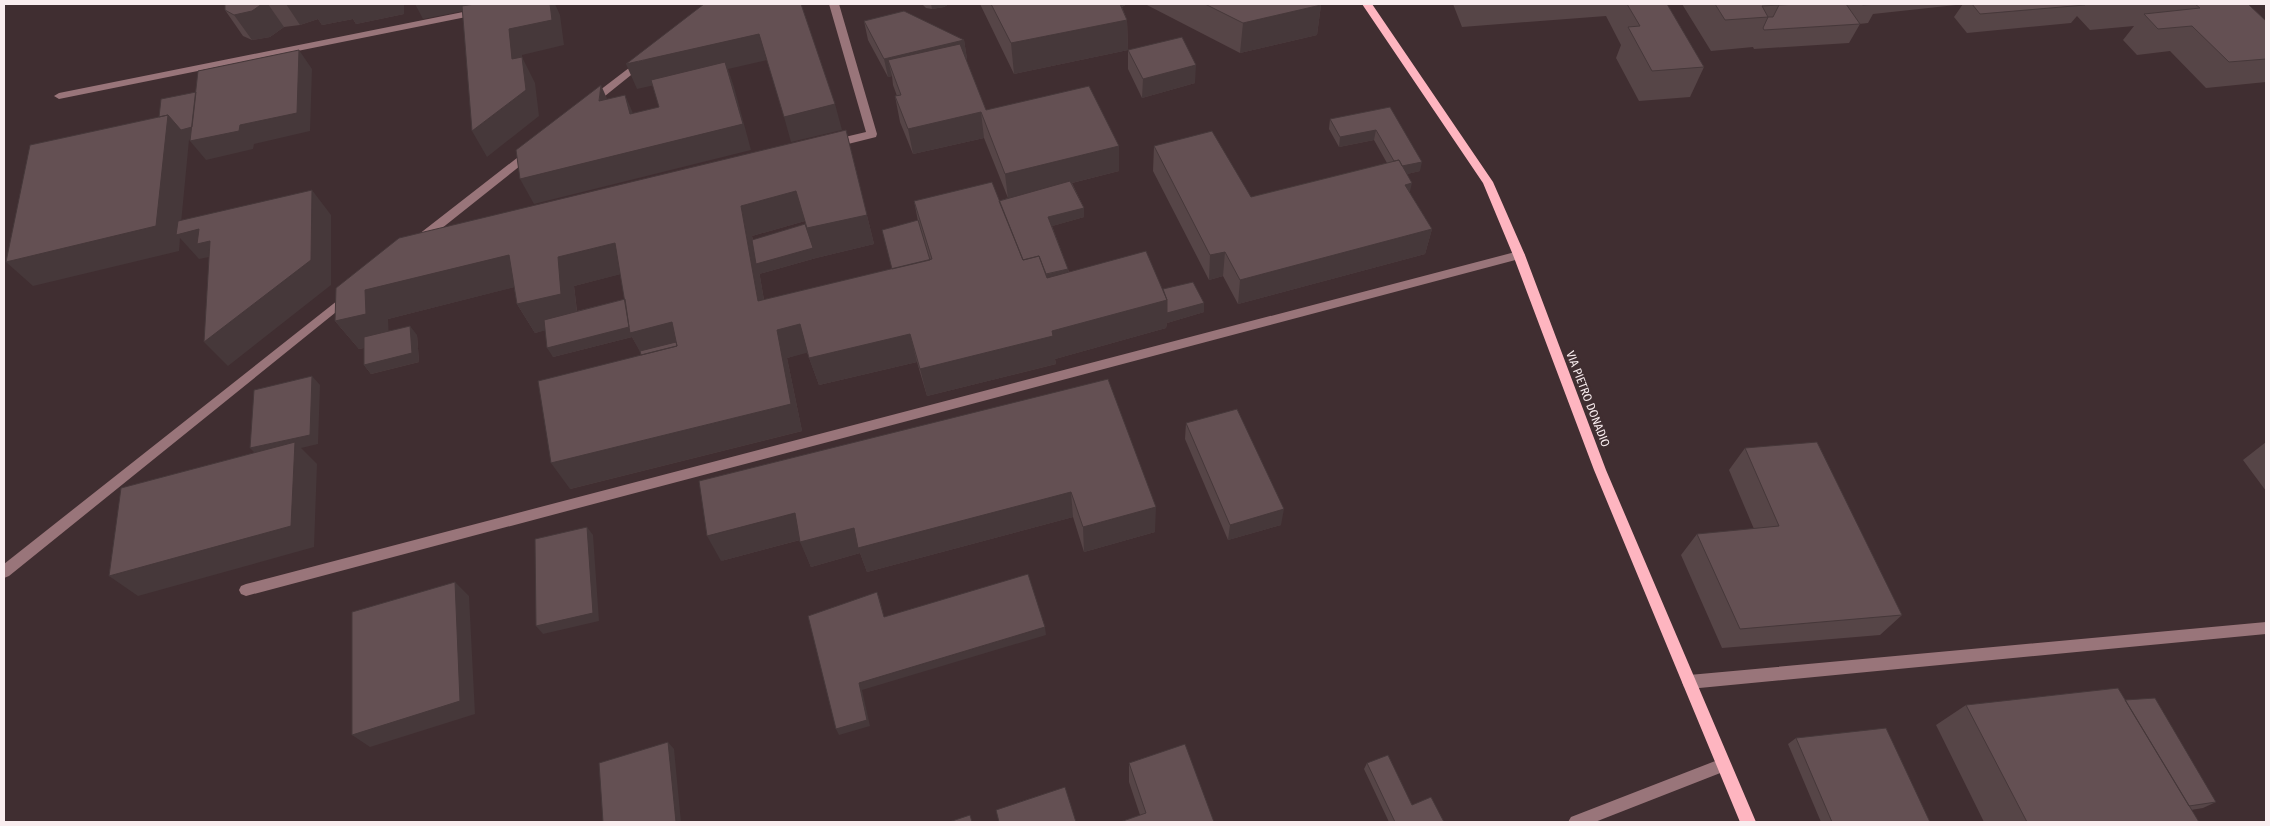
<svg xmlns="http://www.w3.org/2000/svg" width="2270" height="826" viewBox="0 0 2270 826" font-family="'Fira Sans Condensed',sans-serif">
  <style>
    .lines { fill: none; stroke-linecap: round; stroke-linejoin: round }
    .minor { fill: #99757a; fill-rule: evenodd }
    .major { fill: #feb5c0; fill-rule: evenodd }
    .wall { fill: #564547; fill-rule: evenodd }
    .shaded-wall { fill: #46383a }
    .building { fill: #645053; stroke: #46383a }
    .labels { text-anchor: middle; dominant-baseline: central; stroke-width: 5; stroke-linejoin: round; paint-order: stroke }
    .street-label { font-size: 12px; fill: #f9edef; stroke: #402e31 }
  </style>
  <rect width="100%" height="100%" fill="#402e31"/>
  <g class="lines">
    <path class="minor" d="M829,4h10l38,130 -1,3 -44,11 -5,-4 1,-3 38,-9z
      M478,9l5,3 -2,2 -422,85 -5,-3 5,-3z
      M642,58l4,1v4l-51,41h-8v-4z
      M531,147l4,1v6l-113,90h-8l-2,-3 2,-3z
      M1519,251l4,1 2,3 -2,3 -1277,338 -5,-2 -2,-4 2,-4 5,-2z
      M347,293l6,4 -2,3 -342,276 -5,2v-14z
      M2266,622v12l-577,55 -5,-2 -2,-5 2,-5 5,-2z
      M1723,758l5,2 3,5 -3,5 -133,52h-27l3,-5z"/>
    <path class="major" d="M1362,4h10l121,178 32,73 81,215 150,352h-16l-146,-352 -81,-215 -30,-72z"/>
  </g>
  <path class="wall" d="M225,4h179v10l-48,10 -3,-5 -31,6 -4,-6 -18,6 -16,2 -14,10 -18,3 -9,-4 -18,-26z
    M922,4h27l-5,3 -12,2 -6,-1z
    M980,4h147l-5,3 5,13 1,30 -114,24z
    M1145,4h176v1l-4,30 -77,18z
    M1453,4h214l37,63 -14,30 -51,4 -23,-43 5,-13 -15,-29 -144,11z
    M1682,4h275l-1,1 -83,9 -5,9 -9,1h1l-11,19 -95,6 -1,-2 -42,4z
    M1963,4h285l18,17v61l-60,6 -36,-37 -33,4 -14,-15 11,-14 -44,4 -13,-14 -6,7 -104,10 -13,-16z
    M864,21l100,19 3,19h-1l20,51 133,36v25l-47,12 12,25v9l-32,9 16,43 1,3 94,17 41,14v9l-37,11 -1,5 -111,31 1,5 -129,32 -10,-34 -98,23 -12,-33 -20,6 15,73 -232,58 71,-134 -1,-4 -8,-14 -79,20 -8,-27 -10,3 -18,-29 -3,-17 -126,32v12l29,4 2,27 -48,12 -7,-9v-17l-5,1 -24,-28 511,-191 28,114 -58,14 -57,16v-3l5,29 128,-31 26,-48 -4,-20h85l9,-3 -24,-60 -71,16 -13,-32 -5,-26h2l-4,-11 -1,-9 -4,1 -20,-37zM805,221v3l-52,16 -1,-4zM620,274l5,25 -48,12 -3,-25z
    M1128,50l67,33 -53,15 -14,-29z
    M1390,107l30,64 -13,3 3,19 22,36 -7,25 -187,50 -15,-28 -14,4 -56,-109 1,-25 97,51 136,-34 -13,-23 -35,7 -10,-18 1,-10z
    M1108,379l47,153 -71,20 -11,-35 -206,55 -7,-19 -49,14 -11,-27 -79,21z
    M1186,423l95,102 -53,15 -43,-101z
    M2266,442v49l-23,-31z
    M1745,448l157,167 -22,20 -158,13 -41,-93 16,-21 57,-5 -25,-59z
    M2125,700l91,102 -13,6 -12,2 8,12h-215l-48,-97 30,-20z
    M1796,738l134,84h-109l-33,-78z
    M1129,763l85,59 -74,-7 -11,-33z
    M1367,763l45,42 32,17h-55l-25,-53z"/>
  <path class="shaded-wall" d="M262,4h6l16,23 -14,10 -18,3 -18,-25z
    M286,4h118v10l-48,10 -3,-5 -31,6 -4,-6 -18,6z
    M415,4h84l-76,15z
    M550,4h5l5,11 4,30 -42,10 3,30 -13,-26 -3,-30z
    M931,4h18l-5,3 -12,2z
    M1111,4h16l-16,8z
    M1321,5l-4,30 -77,18 3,-30z
    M1127,20l1,30 -114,24 -3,-31z
    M759,34l8,26 -39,9 6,18 17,63 -217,54 -14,-25 223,-55 -16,-55 -90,20 -11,-25z
    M964,40l3,19 -73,17 -6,-16 4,16 -4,1 -4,-18z
    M299,50l13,19 -2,62 -56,13 -1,5 -47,11 -16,-19 50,-16z
    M522,57l13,26 4,33 -52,41 -15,-26z
    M1196,65l-1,18 -53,15 1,-19z
    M601,85l11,25 -13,-9z
    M625,95l11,25 -6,-6z
    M835,104l7,26 -51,12 -7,-25z
    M981,112l3,26 -71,16 -5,-25z
    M168,115l32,10 8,10 -19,5 -9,94 19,-5 33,37 -23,-9 -10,2 -19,-21 -1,13 -146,35 -27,-24z
    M846,130l28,114 -58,14 -57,16v-3l10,59 -11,-29 -17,-95 55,-15 9,30 -53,15 5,28 50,-36z
    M1376,130l-2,10 -35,7 1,-10z
    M1119,146v25l-111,28 -3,-25z
    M1422,162l-2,9 -25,6 3,-10z
    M1412,183l-6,25 -1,-23z
    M312,190l19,25v70l-103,81 -24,-24z
    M1084,208v9l-35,10 -1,-10z
    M1432,229l-7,25 -187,50 2,-24z
    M615,243l14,29 -55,14 4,36 -43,11 -18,-29 41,-47z
    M1225,252l-2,24 -14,4 1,-25z
    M509,255l18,29 -139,35 1,23 -30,7 -24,-28 30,-31z
    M1068,269l1,9 -44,2z
    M1167,300l37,3v9l-37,11 -1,5 -111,31 1,5 -129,32 -7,-27 132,-38z
    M672,322l14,28 -41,11 -13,-24 -79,20 -6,-9 89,-23z
    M800,324l10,28 -23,6 15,73 -232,58 -19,-26 226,-133z
    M410,326l7,9 2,27 -48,12 -7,-9z
    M910,334l7,28 -98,23 -10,-27z
    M312,376l8,9 -2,59 -17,4 16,16 -3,83 -176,49 -29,-20 150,-119 -9,-9z
    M1071,492l2,25 -206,55 -7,-19 -49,14 -11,-25 54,-14z
    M1156,507l-1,25 -71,20 -1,-25z
    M1284,509l-3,16 -53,15 2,-15z
    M795,513l12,25 -86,23 -14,-25z
    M587,527l6,8 6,86 -56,13 -7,-8z
    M455,582l14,14 6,118 -105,33 -18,-12z
    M877,592l3,8 6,25 -2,-8z
    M1045,627l1,8 -184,55 8,36 -31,9 -3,-6 23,-46z
    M668,742l6,7 7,73h-5z"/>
  <path class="building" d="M225,4h37l-10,7 -18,4 -9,-5z
    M475,4h75l2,16 -43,9 3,30 10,-2 4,33 -54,41 -10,-125z
    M704,4h97l34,100 -51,13 -25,-83 -133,30z
    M991,4h129l7,16 -116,23z
    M1205,4h116v1l-78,18z
    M1627,4h40l37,63 -52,4 -24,-44 12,-1z
    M1715,4h63l1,1 -17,1 6,11 -43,3z
    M1799,4h47l14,20 -96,6 -1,-2 5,-11h5l6,-12z
    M1861,4h18l-16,1z
    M1972,4h112l1,1 -105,9z
    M2195,4h53l18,17v38l-37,3 -37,-36 -34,3 -14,-15 56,-6z
    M904,11l60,29 -80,19 -20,-38z
    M1182,37l14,28 -53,14 -15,-29z
    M960,44l26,66 103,-24 30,60 -114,28 -24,-62 -73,17 -13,-33 6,-1 -13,-35z
    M299,50l-2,63 -57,12 -1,6 -49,10 8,-70z
    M725,62l18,62 -223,55 -4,-29 85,-65 -2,16 26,-6 5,19 29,-7 -8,-27z
    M196,92l-4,35 -11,3 -13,-15 -9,2 2,-18z
    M1390,107l32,55 -20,4 -3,-6 -5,1 -18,-31 -36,7 -10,-18z
    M168,115l-12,111 -150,36 24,-117z
    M846,130l21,85 -60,13 -11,-37 -55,15 17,95 174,-42 -18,-58 78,-19 31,78 16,-4 8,22 99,-27 21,49 -115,31 1,5 -133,33 -10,-35 -101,24 -9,-34 -23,6 14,74 -240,59 -13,-82 139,-35 -5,-24 -42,11 -15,-90 -57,14 3,37 -44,10 -8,-49 -144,35 1,24 -31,7 1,-33 63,-50z
    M1212,131l39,66 148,-37 13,23 -7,2 27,44 -192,51 -15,-28 -15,3 -56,-109z
    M1070,181l14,27 -36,9 20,52 -22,5 -7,-18 -16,4 -24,-59z
    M312,190l-1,70 -107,82 6,-101 -13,3 2,-15 -23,6 2,-14z
    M918,220l12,40 -38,9 -10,-39z
    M805,224l8,24 -57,16 -4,-24z
    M1193,282l11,21 -37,10v-13l-4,-11z
    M625,299l4,28 -82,21 -3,-28z
    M410,326l2,27 -48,12v-28z
    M676,342l1,4 -36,9 -1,-4z
    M312,376l-2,59 -60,13 4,-58z
    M1108,379l48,128 -73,20 -12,-35 -213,56 -4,-20 -54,14 -5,-29 -88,23 -8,-55z
    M1237,409l47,100 -54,16 -44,-102z
    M295,442l-4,84 -182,50 12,-88z
    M1817,442l85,173 -162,14 -43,-95 82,-8 -34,-78z
    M587,527l6,86 -57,13 -1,-87z
    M1028,574l17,53 -186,56 8,37 -31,9 -28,-113 69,-24 7,25z
    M455,582l5,119 -108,34v-123z
    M2118,688l81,134h-172l-61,-117z
    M2155,698l61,104 -27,4 -64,-106z
    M1886,728l44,94h-98l-36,-84z
    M668,742l8,80h-73l-4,-59z
    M1185,744l29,78h-94l26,-9 -17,-50z
    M1388,755l24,50 19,-8 13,25h-49l-28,-59z
    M1065,787l11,35h-77l-3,-12z
    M970,815l2,7h-23z"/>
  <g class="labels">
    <g class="street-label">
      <text transform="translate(1588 399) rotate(69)">VIA PIETRO DONADIO</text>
    </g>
  </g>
  <rect width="2270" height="826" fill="none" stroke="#f9edef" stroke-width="10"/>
</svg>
